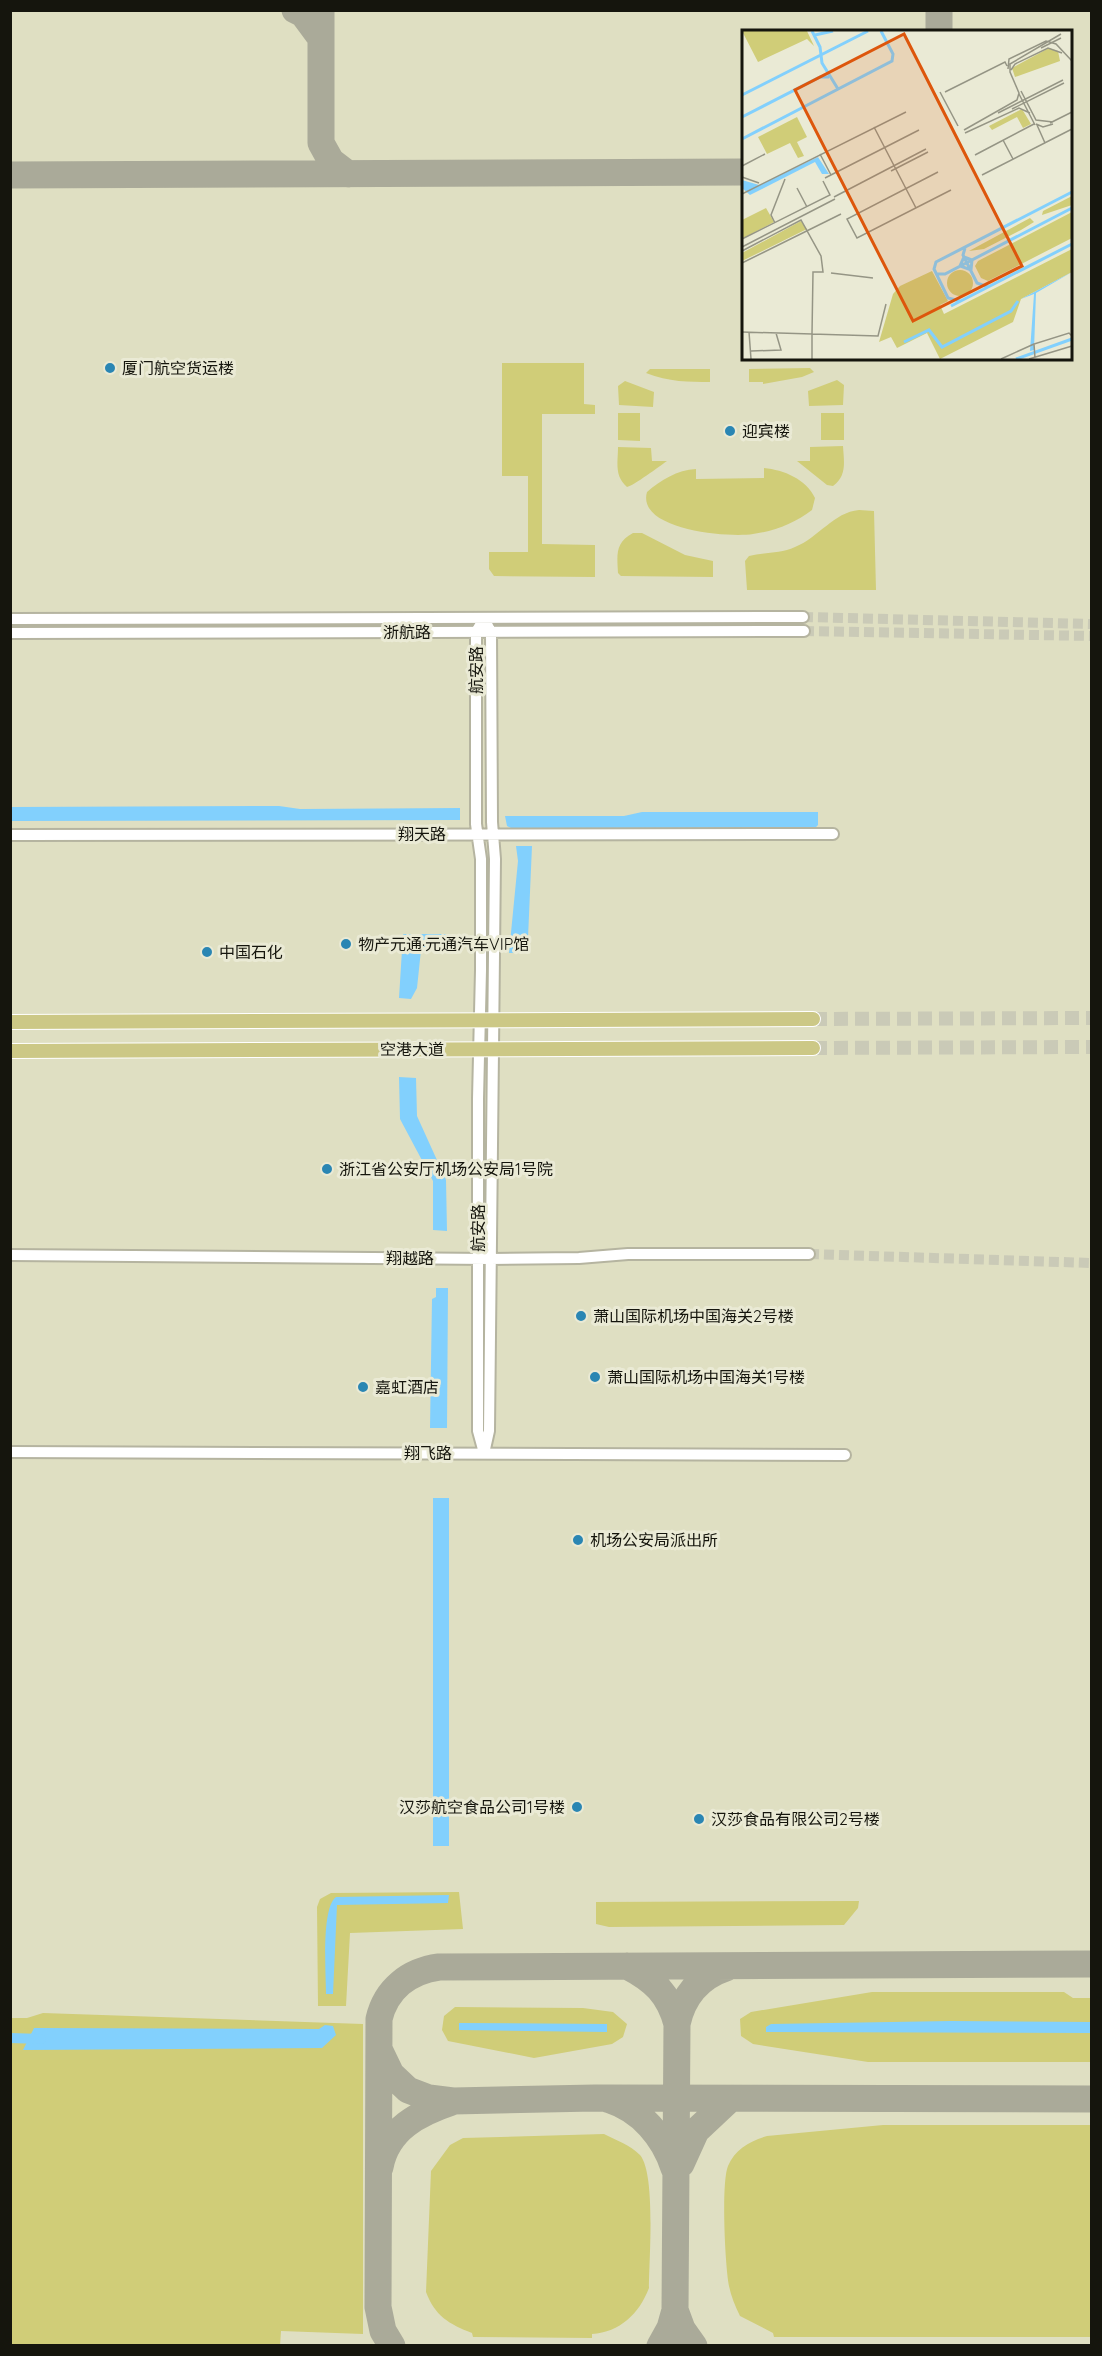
<svg xmlns="http://www.w3.org/2000/svg" width="1102" height="2356" viewBox="0 0 1102 2356" font-family="Quicksand,'Noto Sans SC',sans-serif">
  <style>
    .built { fill: #dfdfc2; fill-rule: evenodd }
    .green { fill: #d0cd78 }
    .water { fill: #82d0fd }
    .lines { fill: none; stroke-linecap: round; stroke-linejoin: round }
    .canal { stroke: #82d0fd; stroke-width: 10 }
    .taxiway { stroke: #aa9; stroke-width: 27 }
    .minor-tunnel { stroke: #cacab7; stroke-width: 10; stroke-dasharray: 10 5; stroke-linecap: butt }
    .major-tunnel { stroke: #cacab7; stroke-width: 14; stroke-dasharray: 14 7; stroke-linecap: butt }
    .minor-casing { stroke: #b5b4a0; stroke-width: 14 }
    .major-casing { stroke: #fff; stroke-width: 16 }
    .minor { stroke: #fff; stroke-width: 10 }
    .major { stroke: #ccc886; stroke-width: 14 }
    .poi-dot { fill: #2a86b3; stroke: #eaead5; stroke-width: 2 }
    .labels { text-anchor: middle; dominant-baseline: central; stroke-width: 6; stroke-linejoin: round; paint-order: stroke }
    .poi-label { font-size: 16px; fill: #15150d; stroke: #eaead5; text-anchor: start }
    .street-label { font-size: 16px; fill: #15150d; stroke: #eaead5 }
    .inset-river { fill: none; stroke: #82d0fd; stroke-width: 3 }
    .inset-road { fill: none; stroke: #959585; stroke-width: 1.5 }
    .view { fill: #dd560c; fill-opacity: 0.15; stroke: #dd560c; stroke-width: 3 }
    .inset-edge { fill: none; stroke: #15150d; stroke-width: 3 }
  </style>
  <rect width="100%" height="100%" fill="#eaead5"/>
  <path class="built" d="M11,11h1080v2334l-1080,1zM744,32h326v326h-326z"/>
  <path class="green" d="M502,363h82v41l11,1v9h-53v130l53,1v32l-101,-1 -5,-7v-17h39v-76h-26z
    M810,368l4,4 -12,5 -39,7v-2h-14v-13z
    M650,369h60v13c-21,0 -41,0 -64,-9z
    M837,380l7,5 -1,20 -34,1 -1,-15z
    M625,381l29,11 -1,15 -34,-2 -1,-19z
    M618,413h22v28l-22,-1z
    M821,413h23v27h-23z
    M843,446c1,16 4,30 -10,40l-6,-1 -30,-24h13v-14z
    M618,447l33,1 1,13h15c-7,5 -34,25 -40,26 -13,-11 -9,-25 -9,-40z
    M764,468c20,2 42,11 51,30l-3,12c-17,13 -37,21 -59,24 -24,4 -117,-4 -106,-42 14,-12 30,-22 49,-23v10l68,-1z
    M859,510l15,1 2,79h-129l-2,-29 4,-5c15,-4 31,-2 46,-9 23,-9 39,-35 64,-37z
    M633,533h9l43,22 28,6v16l-92,-1 -3,-3c-1,-19 -3,-30 15,-40z
    M459,1892l4,37 -113,4 -4,73h-28l-1,-99 3,-8 11,-6z
    M859,1901l-1,7 -14,17 -235,2 -13,-3v-22z
    M872,1992h192l9,6h18v64h-223l-115,-18 -12,-8 -1,-17 11,-7z
    M455,2007l128,1 30,4 14,12 -4,13 -11,7 -78,14 -86,-17 -6,-11 2,-14z
    M43,2013l320,11v310l-82,-3 -1,15h-269v-328h16z
    M883,2125h208v212h-317l-1,-4 -33,-17c-5,-10 -9,-20 -11,-30 -4,-21 -8,-103 -1,-120 7,-17 22,-25 39,-30z
    M604,2134c12,6 26,11 36,21 16,19 9,105 9,133 -10,26 -29,44 -57,46v4l-119,-1 -1,-4c-23,-9 -37,-17 -46,-41l5,-121 19,-26 13,-7z"/>
  <path class="water" d="M279,806l21,3 160,-1v12l-449,1v-14z
    M642,812h176v13l-3,3 -302,1 -6,-3 -2,-10h119z
    M516,846h16l-4,92 -7,15h-12l9,-92z
    M403,934h51l-2,16h-31l-4,38 -6,11 -12,-1z
    M399,1077l17,1 1,38 29,64 1,51 -14,-1v-49l-33,-62z
    M436,1288h12l-1,140h-17l2,-129 4,-2z
    M433,1498h16v348h-16z
    M449,1895l-1,8 -111,2 -4,89h-7c0,-20 -5,-86 10,-97z
    M951,2021l140,1v11l-325,-1v-5l5,-3z
    M459,2023l148,1v8l-148,-2z
    M325,2025l8,1 3,9 -14,13 -299,2 11,-22 285,1z"/>
  <g class="lines">
    <path class="canal" d="M10,2038l31,1"/>
    <path class="taxiway" d="M295,10l8,4 17,23
      M321,10v133l10,18 17,13
      M939,10v22
      M10,175l734,-3
      M627,1966c27,14 42,28 50,58
      M379,2049l12,25 17,16 21,8 24,3 142,-3 497,1
      M610,2100c31,10 54,37 64,68
      M681,2164l15,-33 33,-31
      M380,2167c7,-38 39,-54 72,-65
      M392,2346l-9,-15 -5,-24 1,-288c7,-30 30,-48 60,-52l653,-3
      M660,2346l10,-18 5,-18
      M694,2346l-12,-17 -7,-19 2,-286c6,-28 22,-47 49,-56"/>
    <path class="minor-tunnel" d="M803,617l289,7
      M804,631l288,5
      M809,1254l283,9"/>
    <path class="major-tunnel" d="M813,1019l279,-1
      M813,1048l279,-1"/>
    <g class="minor-casing">
      <path id="minor" d="M484,618l7,14 1,190 3,37 -6,572 -4,18
        M10,619l793,-2
        M10,633l794,-2
        M10,835l823,-1
        M10,1255l480,4 89,-1 49,-4h181
        M10,1452l835,3
        M484,1453l-6,-22v-332l3,-129v-111l-5,-35v-192l8,-14"/>
    </g>
    <g class="major-casing">
      <path id="major" d="M10,1022l803,-3
        M10,1051l803,-3"/>
    </g>
    <use href="#minor" class="minor"/>
    <use href="#major" class="major"/>
  </g>
  <g class="poi-dot">
    <circle cx="110" cy="368" r="6"/>
    <circle cx="730" cy="431" r="6"/>
    <circle cx="346" cy="944" r="6"/>
    <circle cx="207" cy="952" r="6"/>
    <circle cx="327" cy="1169" r="6"/>
    <circle cx="581" cy="1316" r="6"/>
    <circle cx="595" cy="1377" r="6"/>
    <circle cx="363" cy="1387" r="6"/>
    <circle cx="578" cy="1540" r="6"/>
    <circle cx="577" cy="1807" r="6"/>
    <circle cx="699" cy="1819" r="6"/>
  </g>
  <g class="labels">
    <g class="poi-label">
      <text x="122" y="368">厦门航空货运楼</text>
      <text x="742" y="431">迎宾楼</text>
      <text x="358" y="944">物产元通·元通汽车VIP馆</text>
      <text x="219" y="952">中国石化</text>
      <text x="339" y="1169">浙江省公安厅机场公安局1号院</text>
      <text x="593" y="1316">萧山国际机场中国海关2号楼</text>
      <text x="607" y="1377">萧山国际机场中国海关1号楼</text>
      <text x="375" y="1387">嘉虹酒店</text>
      <text x="590" y="1540">机场公安局派出所</text>
      <text x="565" y="1807" text-anchor="end">汉莎航空食品公司1号楼</text>
      <text x="711" y="1819">汉莎食品有限公司2号楼</text>
    </g>
    <g class="street-label">
      <text x="407" y="632">浙航路</text>
      <text transform="translate(476 670) rotate(-90)">航安路</text>
      <text x="422" y="834">翔天路</text>
      <text x="412" y="1049">空港大道</text>
      <text transform="translate(478 1228) rotate(-90)">航安路</text>
      <text x="410" y="1258">翔越路</text>
      <text x="428" y="1453">翔飞路</text>
    </g>
  </g>
  <g transform="translate(742 30)">
    <rect width="330" height="330" fill="#eaead5"/>
    <path d="M0,1h65l7,15 -7,-7 -49,23zM307,18l9,3 2,10 -45,16 -3,-9zM280,79l9,15 -8,4 -6,-11 -25,13 -3,-4zM55,87l10,20 -10,5 7,14 -6,2 -8,-15 -23,11 -9,-17zM330,166v9l-30,10 1,-4zM24,178l8,14 -32,17v-19zM330,182v26l-84,43 -7,-3 -6,-12 3,-5zM288,188l4,4 -13,8 -37,19 -15,2zM59,191l6,8 -65,32v-8zM330,219v23l-51,27 -8,23 -73,37 -13,-26 -30,15 -6,-11 -12,5 14,-48 7,-8 32,-15 16,30 -8,4 4,9zM205 253a13 13 0 1 1 26 0a13 13 0 1 1-26 0Z" fill="#d0cd78"/>
    <path d="M76,127l11,17h-7l-7,-12 -65,33 -8,-7v-8l17,5zM330,242l-36,21 -2,57 -4,1 4,-57 -13,5z" fill="#82d0fd"/>
    <path class="inset-river" d="M70,1l8,16 2,16 16,26M73,5l18,-4M0,65l126,-64M0,87l78,-40h9M0,109l150,-78 1,-7 -12,-23M223,218l-2,7 14,28 11,4M222,227l8,3 -1,10 -11,-4zM195,244h8l127,-66M218,271l-12,-3 -14,-29 2,-7 136,-70M209,276l121,-62M162,312l25,-12 13,17 69,-36 7,-10M274,329l56,-20"/>
    <path class="inset-road" d="M299,18l20,-10M266,39l1,-10 37,-18 10,3 16,17M269,40l4,-6 33,-16 14,5M279,61l15,29 17,2M198,62l18,34M203,62l60,-30 2,4M277,64l16,31M270,79l52,-26M256,83l65,-33M308,93l22,-11M294,94l7,3 10,-3M295,95l8,18M132,97l42,81M222,100l53,-30 2,-7 -9,-21v-8l51,-30M223,103l54,-25 11,5M261,110l10,19M78,124l11,21M233,125l59,-31M0,136l23,-12M149,141l37,-19M196,142l-91,47 10,19 94,-48M240,145l90,-46M0,147l17,6M83,148l94,-48M55,158l10,19M0,164l164,-82M92,167l92,-48M33,193l-4,-8 14,-36M0,209l88,-44 -7,-14M0,217l93,-48M0,221l59,-31 20,36 2,16h-10l-1,62 -70,-2M0,233l99,-49M89,243l42,5M7,302l2,27M9,321l30,-1 -5,-17M293,328l-1,-14 35,-11 3,3M70,329v-25l66,2 8,-32M259,329l33,-15M287,329l43,-13"/>
    <path class="view" d="M162,4l118,232 -109,55 -118,-231z"/>
    <rect width="330" height="330" class="inset-edge"/>
  </g>
  <rect width="1102" height="2356" fill="none" stroke="#15150d" stroke-width="24"/>
</svg>
